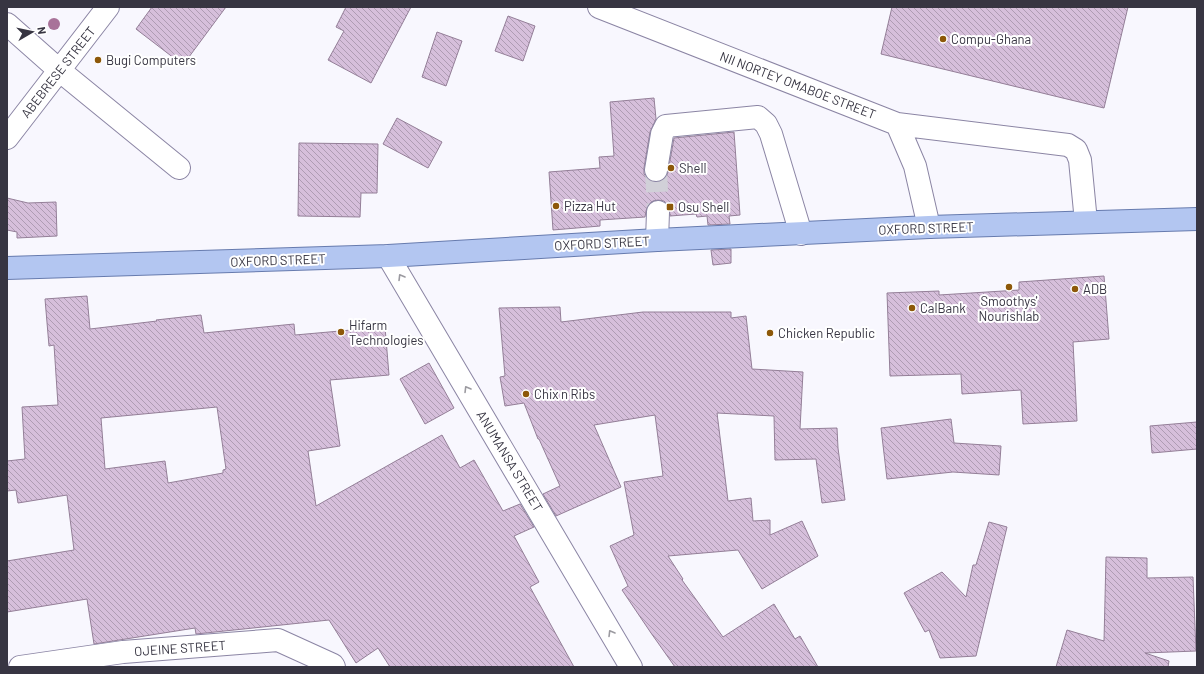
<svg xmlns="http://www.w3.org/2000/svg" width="1204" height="674" viewBox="0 0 1204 674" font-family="Barlow,sans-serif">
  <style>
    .building { fill: url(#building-back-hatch); stroke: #947f98; fill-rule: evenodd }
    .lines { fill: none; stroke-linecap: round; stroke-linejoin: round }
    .minor-tunnel { stroke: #d1d0d8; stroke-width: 22; stroke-dasharray: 22 11; stroke-linecap: butt }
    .minor-casing { stroke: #8b85a4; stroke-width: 24 }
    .major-casing { stroke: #677bae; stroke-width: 24 }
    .minor { stroke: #fff; stroke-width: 22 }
    .major { stroke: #b3c6f1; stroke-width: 22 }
    .tree { fill: #a87299 }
    .oneway { stroke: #9b9aa0 }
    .poi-dot { fill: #8d5809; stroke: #fff; stroke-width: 1.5 }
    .labels { text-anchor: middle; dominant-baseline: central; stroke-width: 4; stroke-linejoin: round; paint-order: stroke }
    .poi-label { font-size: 13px; fill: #373542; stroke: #fff; text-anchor: start }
    .street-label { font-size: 13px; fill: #373542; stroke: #fff }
  </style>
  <defs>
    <pattern id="building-back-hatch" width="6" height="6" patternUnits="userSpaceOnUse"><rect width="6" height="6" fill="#d6bfdb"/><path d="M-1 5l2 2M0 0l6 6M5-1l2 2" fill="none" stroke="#ae9cb3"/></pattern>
  </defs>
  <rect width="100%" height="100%" fill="#f8f7fe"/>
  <path class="building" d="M152,7h74l-43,58 -47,-36z
    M346,7h65l-40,76 -43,-23 16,-29 -8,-4z
    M892,7h236l-24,101 -223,-54z
    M508,16l27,10 -12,35 -28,-10z
    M437,32l25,9 -16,45 -24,-9z
    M654,98l2,21 -6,13 -6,36v6l4,5 6,3h7l5,-4 2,-6 6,-34 60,-6 6,83 -11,1 1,8 -22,1 -1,-9 -10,1 -1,-3 -26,2 -1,-10 -5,-5 -6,-1 -5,1 -5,4 -2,6 -1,6 -45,3v6l-47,4 -4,-58 51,-4 -1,-11 15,-1 -4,-54z
    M397,118l45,24 -14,26 -45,-24z
    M299,143l79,1 -1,49h-16l-1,24 -62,-1z
    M7,198l21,5 28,-1 1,34 -40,2v-6l-10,-2z
    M731,249v14l-18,2 -2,-15z
    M1104,276l5,63 -36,3 4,79 -54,3 -2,-34 -59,4 -1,-20 -71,2 -3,-83 52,-2v4l80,-5v-8z
    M87,296l3,33 67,-8 -1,-1 45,-5 3,18 90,-9 1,11 90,-8 4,48 -59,5 10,66 -32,5 8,55 126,-71 18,33 14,-8 29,51 17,-7 14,23 -20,9 25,46 -9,5 44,80h-184l-12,-19 -22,15 -27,-43 -133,14 -1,-6 -101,16 -7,-45 -80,13v-51l67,-11 -7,-55 -49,8 -2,-13 -9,1v-30l18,-2 -3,-52 36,-2 -4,-60 -5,1 -4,-47zM217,407l9,62 -3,1v3l-55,10 -3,-22 -60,8 -4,-51z
    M560,307l1,15 82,-10h88v6l15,-2 6,53 51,3 -3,57 37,-1 1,20 7,52 -23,3 -6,-44 -41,1 -1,-44 -57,-3 11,88 23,-3 2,23 17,-1v15l32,-14 16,35 -56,33 -24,-39 -70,6 15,23 -1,1 41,57 51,-33 21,35 5,-3 18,31h-143l-24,-34 -29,-43 6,-4 -18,-40 24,-11 -10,-53 39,-6 -8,-61 -61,10 27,62 -65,29 -13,-22 17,-8 -21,-47h-1l-14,-36 -19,3 -5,-29 5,-1 -6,-68z
    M429,363l25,45 -29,16 -25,-45z
    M951,419l3,24 47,3 -2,29 -46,-3 -66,7 -6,-51z
    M1197,422v27l-45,4 -2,-27z
    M989,522l18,5 -31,129 -36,2 -11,-28 -4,2 -21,-39 38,-21 24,25 7,-32h3z
    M1106,557l41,1v20l46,-1 3,74 -51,2 24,8 -1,6h-112l11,-37 37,11z"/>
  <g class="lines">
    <path class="minor-tunnel" d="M656,170l2,42"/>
    <g class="minor-casing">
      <path id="minor" d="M599,7l298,117 18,42 14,61
        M7,24l52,46 120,98
        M897,124l171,21 8,5 4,10 6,62
        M7,138l101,-131
        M656,170l6,-36 4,-8 92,-9 8,7 5,10 30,100
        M657,240l1,-28
        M388,256l243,411
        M20,667l103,-15 155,-12 55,25 1,2"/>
    </g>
    <g class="major-casing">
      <path id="major" d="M7,268l381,-12 269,-16 272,-13 268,-8"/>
    </g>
    <use href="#minor" class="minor"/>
    <use href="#major" class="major"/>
  </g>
  <circle class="tree" cx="54" cy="24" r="6"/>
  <defs><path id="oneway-chevron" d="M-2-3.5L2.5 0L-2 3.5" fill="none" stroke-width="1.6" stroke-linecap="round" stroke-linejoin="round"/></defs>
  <g class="oneway">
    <use href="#oneway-chevron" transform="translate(401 277) rotate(-121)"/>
    <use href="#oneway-chevron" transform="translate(467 389) rotate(-121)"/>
    <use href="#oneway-chevron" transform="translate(611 633) rotate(-121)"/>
  </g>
  <g class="poi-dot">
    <circle cx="943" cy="39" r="4"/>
    <circle cx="98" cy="60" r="4"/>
    <circle cx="671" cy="168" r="4"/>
    <circle cx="556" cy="206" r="4"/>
    <rect x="666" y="203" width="8" height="8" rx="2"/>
    <circle cx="1009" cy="287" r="4"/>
    <circle cx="1075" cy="289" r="4"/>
    <circle cx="912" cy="308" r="4"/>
    <circle cx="341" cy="332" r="4"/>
    <circle cx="770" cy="333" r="4"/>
    <circle cx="526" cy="394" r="4"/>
  </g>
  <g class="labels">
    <g class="poi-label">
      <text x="951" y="39">Compu-Ghana</text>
      <text x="106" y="60">Bugi Computers</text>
      <text x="679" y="168">Shell</text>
      <text x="564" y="206">Pizza Hut</text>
      <text x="678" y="207">Osu Shell</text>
      <text x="1083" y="289">ADB</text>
      <text x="1009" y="301" text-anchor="middle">Smoothys'<tspan x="1009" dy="15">Nourishlab</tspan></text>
      <text x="920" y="308">CalBank</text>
      <text x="349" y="325">Hifarm<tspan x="349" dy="15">Technologies</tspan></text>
      <text x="778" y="333">Chicken Republic</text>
      <text x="534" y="394">Chix n Ribs</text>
    </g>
    <g class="street-label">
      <text transform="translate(58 72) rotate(-52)">ABEBRESE STREET</text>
      <text transform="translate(798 85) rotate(21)">NII NORTEY OMABOE STREET</text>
      <text transform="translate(926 228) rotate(-2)">OXFORD STREET</text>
      <text transform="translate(602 243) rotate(-3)">OXFORD STREET</text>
      <text transform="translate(278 260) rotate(-2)">OXFORD STREET</text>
      <text transform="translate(510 461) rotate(59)">ANUMANSA STREET</text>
      <text transform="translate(180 648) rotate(-4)">OJEINE STREET</text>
    </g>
  </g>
  <rect width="1204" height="674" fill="none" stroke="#373542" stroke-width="16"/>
  <g transform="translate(32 32) rotate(81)" stroke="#ffffff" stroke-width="3" paint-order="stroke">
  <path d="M0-3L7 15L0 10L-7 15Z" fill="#373542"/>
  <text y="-6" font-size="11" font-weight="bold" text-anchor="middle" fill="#373542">N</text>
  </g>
</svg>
